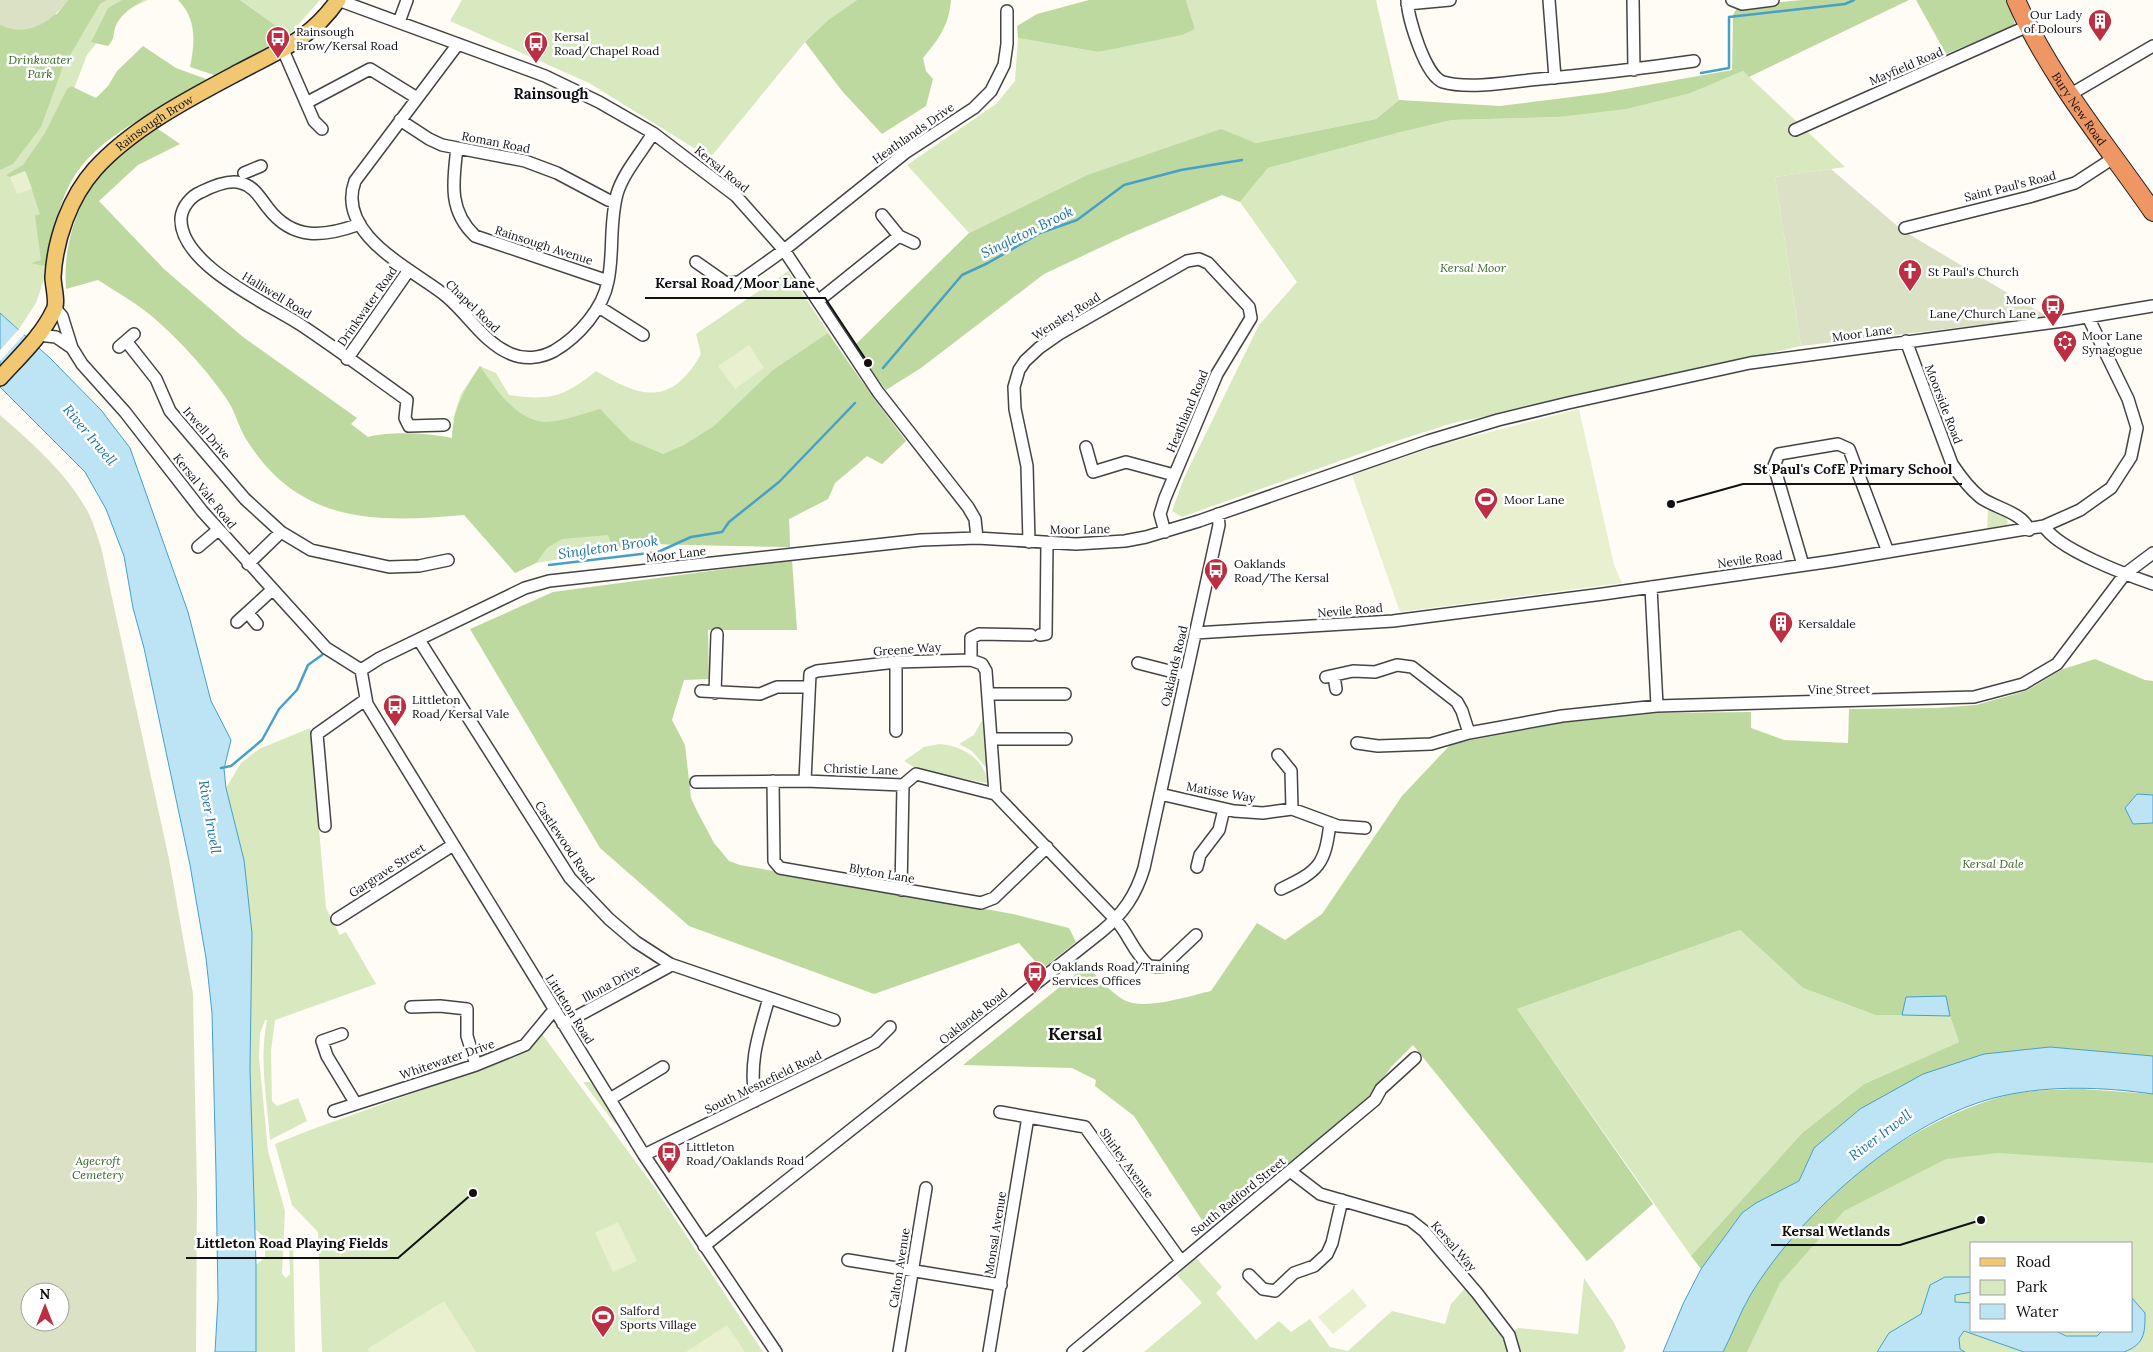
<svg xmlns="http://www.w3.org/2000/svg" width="2153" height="1352" viewBox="0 0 2153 1352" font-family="Lora,serif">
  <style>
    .green { fill: #d8e9bf; fill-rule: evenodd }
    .forest { fill: #bed99f }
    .cemetery { fill: #dbe1c5; fill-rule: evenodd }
    .pitch { fill: #e8f0d0 }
    .water { fill: #bce4f4; stroke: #46a0c8 }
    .pier { fill: #fefcf5 }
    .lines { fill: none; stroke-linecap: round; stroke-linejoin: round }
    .stream { stroke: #46a0c8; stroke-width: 2.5 }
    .minor-casing { stroke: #444; stroke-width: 14 }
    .major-casing { stroke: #222; stroke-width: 18 }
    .highway-casing { stroke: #222; stroke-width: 20 }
    .minor { stroke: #fff; stroke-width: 11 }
    .major { stroke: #f2c771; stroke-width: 15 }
    .highway { stroke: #ee9664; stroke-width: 18 }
    .labels { text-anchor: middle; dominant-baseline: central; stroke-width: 5; stroke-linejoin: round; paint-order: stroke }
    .poi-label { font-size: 12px; fill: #111; stroke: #fff; text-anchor: start }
    .park-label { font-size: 12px; font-style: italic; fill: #376723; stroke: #fff }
    .street-label { font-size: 12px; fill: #111; stroke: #fff }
    .water-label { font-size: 14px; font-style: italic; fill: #1e729f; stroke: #fff }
    .quarter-label { font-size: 15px; font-weight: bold; fill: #111; stroke: #fff }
    .district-label { font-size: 18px; font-weight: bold; fill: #111; stroke: #fff }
    .leader { fill: none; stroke: #111; stroke-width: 2 }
    .callout-dot { fill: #111; stroke: #fff; stroke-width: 2 }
    .callout-label { font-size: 14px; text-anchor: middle; font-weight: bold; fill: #111; stroke: #fff; stroke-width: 5; stroke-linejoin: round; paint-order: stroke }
  </style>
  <rect width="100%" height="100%" fill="#fefcf5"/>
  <path class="green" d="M68,0h80l-26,12 -35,43 -43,111 4,101 -12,36 -17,26 -19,-16v-288l57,-11z
    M240,0h80l-31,35z
    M462,0h395l-29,20 -23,22 -95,116 -121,-75 -139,-62z
    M1186,0h190l23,100 -23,19 -120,24 -35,-13 -134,45 -118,58 -62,-68 89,-61 19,-23 3,-43 80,14 97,-23z
    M1743,71l102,96 -70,10 26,169 -160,37 -188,40 -63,20 -208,74 -10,-6 12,-33 75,-153 38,-43 -57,-80 28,-34 133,-36 51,-12 107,-3 132,-24z
    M788,271l57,87 61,83 -24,23 -15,-8 -32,27 -7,16 -39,20 1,28 -140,-3 -114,19 -21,10 -62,-154 8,-25 19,-28 16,7 13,22c41,6 55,2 87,-24 45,27 75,36 105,-17l-5,-20z
    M1988,508l18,9 2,6 -4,6 -17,3z
    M981,722h2l4,47 -15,-18 -13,-7 15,-9z
    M310,728l16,180 14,27 6,-3 30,52 -101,36 -4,31 1,50 5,5 21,-8 9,23 -37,19c-3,-40 -11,-81 -3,-120h-2l-5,13 -1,24 9,94 17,60 -3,63 4,4 4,-4 -1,-30 2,-7 2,7 2,108h-39v-87l9,-8v-19l-10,-9 -5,-160 2,-136 -8,-73 -18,-72 15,-25 18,-14z
    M939,744c22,1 47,15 48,39l-67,-12 -16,-10 20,-14z
    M1740,930l63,58 72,27 75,1 9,26 -95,42 -62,49 -111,123 -174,-247z
    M542,1034l113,154 108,164h-441l-4,-120 -26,-27 -17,-61 35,-14 218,-78z
    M583,1082h7l4,4 24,36 -3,2z
    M2153,1094v258h-430l114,-160zM1972,1243h160v88h-160z
    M1196,1258l26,29 -6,6 40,47 23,-19 12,11 19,-13 20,28 18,4 44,-40 53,13 6,-20 15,-17 42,54 3,11h-367l58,-49 -25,-28z
    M1584,1278l29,43 13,26 -3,5h-104l-5,-21 4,-3 60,6z"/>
  <path class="forest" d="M68,0h39l-7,4 -38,65 -21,58 -28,37 -13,6v-145l57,-11z
    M122,0h21c-10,7 -24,15 -28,28 -2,8 -1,12 -7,18l-17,-4 17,-34z
    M178,0h62l49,35 -17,12 -58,28 -24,-8c5,-24 7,-48 -12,-67z
    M857,0h94c-2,25 -12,39 -28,58l3,13 7,8 -7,27 -44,28 -40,-43 -37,-49 23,-22z
    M1089,0h97l9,29 -13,6 -84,17 -80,-14 -1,-12 20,-12z
    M1802,0h107l-160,77 -6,-6 -52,22 -65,16 -67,8 -107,3 -51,12 -133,36 -28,34 -18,-7 -95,40 -83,39 -123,94 -35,22 -32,-44 115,-113 118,-58 134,-46 35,14 120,-24 23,-19 101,6 103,-13 129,-23 1,-55 5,-9z
    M1916,0h92l7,25 -69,29z
    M143,46l33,22 30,11v5c-44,25 -102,47 -131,91 -17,26 -23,63 -27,92l-17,-4 10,-3 -6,-44 5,-2 -14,-42 -16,5 -4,-2 17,-10 22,-32 22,-44 4,-3 25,12 12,-12 9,-15z
    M155,127l25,17 -42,21 -39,36 65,68 79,68 114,81 -6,6 17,13c23,-6 60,-4 84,1 1,-29 12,-48 28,-72 15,22 36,55 66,56 15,0 39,-9 54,-13l30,31 33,14 21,-9 30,-19 59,-56 55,-37 45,65 33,43 -24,23 -15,-8 -32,27 -7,16 -39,20 1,28 -140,-3 -36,6 -6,-15 -46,4 -15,9 -11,15 -21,10 -51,-58c-89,8 -165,9 -218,-76 -8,-13 -11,-29 -20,-41 -19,-28 -51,-63 -77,-84 -16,-13 -34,-23 -51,-34l-32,9c-4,-52 17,-102 55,-137 10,-10 23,-17 34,-25z
    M792,560l5,70h-89l1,49 -25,1 -12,40 13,25 6,53 6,13 17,32 15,18 11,4 273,49 56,14 7,14 -34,27 -23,-26 -145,51 -185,-68 -89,-78 -130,-219 83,-37z
    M2095,659l50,21 8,1v375l-103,-9 -66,7 -124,55 -46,39 -15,33 -43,22 -14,10 -41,56 -10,-13 111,-123 62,-49 95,-42 -9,-26 -75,-1 -72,-27 -63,-58 -223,79 136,195 -66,57 -174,-216 -22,22 -22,31 -162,130 -73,-112 -39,-30 1,-6 -24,-12 -109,-3 124,-100c11,13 22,26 37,35 20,11 65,-4 87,-9l46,-68 28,17 37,-26 80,-118 49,-52 110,-21 97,-10 93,-1v16l33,12 64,3 1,-34 88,-1 39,-3 50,-14 37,-22z
    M2083,1089l70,5v69l-155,-10 -52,6 -102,52 -64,72 -33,69h-24c10,-19 17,-40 28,-58 55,-90 147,-167 249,-197 26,-8 56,-7 83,-8z"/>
  <path class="cemetery" d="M0,0h68c-17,22 -40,38 -68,25z
    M1831,169l71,61 146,87 -247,29 -26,-169z
    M0,415c34,30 68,59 89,99 5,10 8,22 12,33l68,312 24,135 4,198 -1,160h-196zM30,1292h30v30h-30z"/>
  <path class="pitch" d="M25,171l7,18 -15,5 -7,-17z
    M749,345l15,23 -29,21 -17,-23z
    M1579,409l35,156 8,18 -222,29 -48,-137 88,-30z
    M618,1222l19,39 -24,11 -18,-39z
    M1353,1289l14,17 -34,28 -15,-17z
    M444,1301l32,51h-107l-2,-3z
    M727,1325l18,27h-59z"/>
  <path class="water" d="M0,313l50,45 51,52 29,38 58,164 23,89 20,39 -7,29 2,19 18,72 8,73 -2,136 6,196v87h-41l3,-53 -2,-125 -4,-161 -6,-55 -16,-93 -46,-217 -11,-40 -9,-52 -18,-47 -21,-37 -85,-85z
    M2137,794l16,1v28l-20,1 -8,-16z
    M1946,996l4,20 -48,-1 4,-18z
    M2050,1047l103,9v38c-49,-7 -103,-9 -151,2 -95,21 -201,116 -251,198 -11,18 -18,39 -28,58h-60l20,-48 18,-35 41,-56 14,-10 43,-22 15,-33 46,-39 63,-35 61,-20z
    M1945,1277h27v15l-17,3v7l17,1v28h84l10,5h31l5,-5h30v-33l13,15c0,20 0,31 -21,39h-100l-60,-21 -5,7 1,11 5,3h-88l12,-19 32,-19 9,-29z"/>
  <path class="pier" d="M21,327l5,5 -26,29v-11z"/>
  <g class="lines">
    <path class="stream" d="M1701,73l28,-5v-51l116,-13 9,-4
      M883,368l79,-93 26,-12 52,-30 37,-13 47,-35 57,-15 61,-10
      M549,565l109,-13 33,-15 31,-5 7,-10 50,-40 76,-79
      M221,768l10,-2 31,-26 17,-31 18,-19 11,-25 14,-10"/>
    <g class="minor-casing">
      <path id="minor" d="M338,0l207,76 54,26 54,31 83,63 48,54 94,142 90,115 7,12 2,19
        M1407,0c1,18 18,76 36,82 23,7 63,1 87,-2 55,-5 109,-11 164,-19
        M1549,0l6,78
        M1633,0l1,70
        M1732,0l10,4 31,-4
        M1407,4l43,-4
        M399,22l8,-22
        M458,44l-103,137c-20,54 59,89 91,115 22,18 38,47 65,58 14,6 30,4 43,-3 24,-14 49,-42 54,-70 6,-28 1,-57 9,-87 6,-21 25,-42 36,-61
        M283,50l31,71 8,8
        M2071,94l82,-48
        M306,103l64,-34 47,29
        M400,120l29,19 13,6 83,16 32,12 51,27 7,2
        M1795,130l233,-104
        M457,148c-4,34 -9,62 18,88l133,45
        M244,173l17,-7
        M360,224c-36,13 -67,17 -92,-16 -8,-10 -14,-22 -27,-25 -12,-4 -30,4 -40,9 -10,4 -19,15 -20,26 -2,47 88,86 120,107 36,24 71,50 106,75l-2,18 4,8 35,-1
        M1905,228l124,-31 46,-14 40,-26
        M899,236l15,7
        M696,262l30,21 13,-1 45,-32 121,-97 69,-45 17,-17 13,-26 3,-21v-33
        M818,301l81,-65 -17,-21
        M599,307l44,28
        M55,308l7,8 10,32 10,16 43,48 77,99 124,137 35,22
        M38,335l18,2 16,11
        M126,341l30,38 14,32 75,88 36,33 30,18 78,17 30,-1 29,-6
        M1906,341l46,123c8,12 17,24 28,33 14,11 43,15 49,33
        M119,347l15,-13
        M347,359l62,-89
        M1086,447l7,25 33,-10 48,13
        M2044,526c13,23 83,49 109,58
        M1029,542l-2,-76 -12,-57 -1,-22 5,-17 6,-9 14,-13 20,-14 128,-73 12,-2 9,4 41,44 2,11 -34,56 -52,124 -5,16 5,18
        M198,547l20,-17
        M248,564l33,-32
        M1803,565l-29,-99 5,-12 59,-10 11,5 39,103
        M1651,587l6,119
        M248,613l9,11
        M237,622l35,-32
        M1195,633l198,-12 210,-27 230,-33 211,-35 36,-16 31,-22 20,-31 6,-29 -9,-29 -40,-82
        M1040,635l6,-1 1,-91
        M419,640l151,238 39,41 27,23 34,22 164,56
        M971,660v-22l8,-4 52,1
        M896,662v69
        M1138,663l47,12
        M361,670l19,-12 145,-70 24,-7 372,-41 56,-2 99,6 49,-3 21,-4 53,-16 229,-80 70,-21 70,-17 182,-40 313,-42 90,-15
        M361,670l6,34 277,451 132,197
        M1334,676l2,13
        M1326,677l27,-6 22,1 22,-7 15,2 45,35 5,9 7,22
        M701,691l59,3 17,-7h31
        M715,693l2,-59
        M988,694h77
        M991,739h75
        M1357,743l21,3 53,-2 38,-11 93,-17 95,-10 317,-9 49,-13 34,-20 68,-90 28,-21
        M1278,755l13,16 1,38
        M773,781l1,80 6,7 201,35 13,-5 53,-51
        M805,781l5,-107 7,-3 79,-9 75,-2 11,4 4,7 9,123
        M696,782l109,-1 98,4 13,-11 79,20 120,125c14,15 18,33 34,47l13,1 34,-32
        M1160,794l74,17 29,2 29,-4 46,17 27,2
        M325,826l-8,-92 48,-34
        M1197,867l3,-12 19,-25 5,-21
        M1281,889c38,-18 44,-24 49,-66
        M901,890l2,-105
        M337,919l116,-74
        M411,1007l29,-1 27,3v27l9,29
        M563,1024l105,-57 2,-3
        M342,1034l-20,7 5,15 29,48
        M610,1099l53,-32
        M755,1101c-6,-41 3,-64 14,-103
        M334,1111l142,-46 49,-20 29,-35
        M1000,1112l85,15 96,134
        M644,1155l231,-113 15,-15
        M1290,1171l30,23 90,26 14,11 53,62 32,42 5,17
        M704,1246l397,-314c22,-18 35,-37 43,-64l75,-343 -1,-11
        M848,1260l153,25
        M1249,1275l14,14 12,2 19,-18 20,-7 13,-12 5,-11 10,-43
        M899,1352l27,-164
        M989,1352l39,-235
        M1073,1352l302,-252 6,-11 34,-31"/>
    </g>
    <g class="major-casing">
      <g id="major">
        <path id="s1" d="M0,378c19,-21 42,-42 54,-68 4,-8 -1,-24 -1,-33 2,-38 17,-80 42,-108 37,-41 95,-71 144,-97 41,-22 71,-32 99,-72"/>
      </g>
    </g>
    <g class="highway-casing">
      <g id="highway">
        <path id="s2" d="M2016,0c33,76 90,144 137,212"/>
      </g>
    </g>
    <use href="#minor" class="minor"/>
    <use href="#major" class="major"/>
    <use href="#highway" class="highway"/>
  </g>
  <defs>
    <g id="building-pin" transform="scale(1.25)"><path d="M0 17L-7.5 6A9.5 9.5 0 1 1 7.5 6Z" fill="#bc2e42" stroke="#fff"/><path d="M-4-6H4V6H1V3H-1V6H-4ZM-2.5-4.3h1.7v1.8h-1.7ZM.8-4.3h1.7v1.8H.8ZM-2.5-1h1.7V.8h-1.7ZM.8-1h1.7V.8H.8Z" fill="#fff"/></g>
    <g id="bus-pin" transform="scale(1.25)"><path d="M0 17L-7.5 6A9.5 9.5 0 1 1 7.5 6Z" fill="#bc2e42" stroke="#fff"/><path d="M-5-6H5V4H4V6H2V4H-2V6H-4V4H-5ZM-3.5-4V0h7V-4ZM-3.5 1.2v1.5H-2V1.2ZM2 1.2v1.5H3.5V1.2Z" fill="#fff"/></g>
    <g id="church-pin" transform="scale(1.25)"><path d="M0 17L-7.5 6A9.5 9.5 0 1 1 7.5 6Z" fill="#bc2e42" stroke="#fff"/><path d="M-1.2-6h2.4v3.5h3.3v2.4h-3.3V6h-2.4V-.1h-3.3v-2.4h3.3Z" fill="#fff"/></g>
    <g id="synagogue-pin" transform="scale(1.25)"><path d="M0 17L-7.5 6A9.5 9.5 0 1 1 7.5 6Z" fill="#bc2e42" stroke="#fff"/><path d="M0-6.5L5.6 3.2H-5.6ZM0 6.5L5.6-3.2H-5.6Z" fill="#fff"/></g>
    <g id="stadium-pin" transform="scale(1.25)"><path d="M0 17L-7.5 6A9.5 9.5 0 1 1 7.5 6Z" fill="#bc2e42" stroke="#fff"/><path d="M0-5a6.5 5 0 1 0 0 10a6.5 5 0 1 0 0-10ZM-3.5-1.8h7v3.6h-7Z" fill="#fff"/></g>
  </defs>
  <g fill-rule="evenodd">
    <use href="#building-pin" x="2100" y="21"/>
    <use href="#bus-pin" x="278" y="38"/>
    <use href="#bus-pin" x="536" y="43"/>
    <use href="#church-pin" x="1910" y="271"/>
    <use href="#bus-pin" x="2053" y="306"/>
    <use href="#synagogue-pin" x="2065" y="342"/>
    <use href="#stadium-pin" x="1486" y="499"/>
    <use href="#bus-pin" x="1216" y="570"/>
    <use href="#building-pin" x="1781" y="623"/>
    <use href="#bus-pin" x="395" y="706"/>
    <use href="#bus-pin" x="1035" y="973"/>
    <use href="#bus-pin" x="669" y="1153"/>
    <use href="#stadium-pin" x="603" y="1317"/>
  </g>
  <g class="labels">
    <g class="poi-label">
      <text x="2082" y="14" text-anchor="end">Our Lady<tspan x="2082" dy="14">of Dolours</tspan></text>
      <text x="296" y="31">Rainsough<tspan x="296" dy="14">Brow/Kersal Road</tspan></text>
      <text x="554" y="36">Kersal<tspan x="554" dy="14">Road/Chapel Road</tspan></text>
      <text x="1928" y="271">St Paul's Church</text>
      <text x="2036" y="299" text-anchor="end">Moor<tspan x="2036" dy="14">Lane/Church Lane</tspan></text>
      <text x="2082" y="335">Moor Lane<tspan x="2082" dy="14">Synagogue</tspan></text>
      <text x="1504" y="499">Moor Lane</text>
      <text x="1234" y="563">Oaklands<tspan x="1234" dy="14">Road/The Kersal</tspan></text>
      <text x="1798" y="623">Kersaldale</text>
      <text x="412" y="699">Littleton<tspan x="412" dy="14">Road/Kersal Vale</tspan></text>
      <text x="1052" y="966">Oaklands Road/Training<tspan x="1052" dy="14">Services Offices</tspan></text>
      <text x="686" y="1146">Littleton<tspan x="686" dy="14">Road/Oaklands Road</tspan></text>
      <text x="620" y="1310">Salford<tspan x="620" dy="14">Sports Village</tspan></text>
    </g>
    <g class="park-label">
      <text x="40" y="59">Drinkwater<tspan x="40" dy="14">Park</tspan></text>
      <text x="1473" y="267">Kersal Moor</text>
      <text x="1993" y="863">Kersal Dale</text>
      <text x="98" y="1160">Agecroft<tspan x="98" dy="14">Cemetery</tspan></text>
    </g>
    <g class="street-label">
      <text transform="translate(1906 66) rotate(-23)">Mayfield Road</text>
      <text stroke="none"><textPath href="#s2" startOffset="126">Bury New Road</textPath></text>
      <text stroke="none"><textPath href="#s1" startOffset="314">Rainsough Brow</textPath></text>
      <text transform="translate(913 133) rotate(-35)">Heathlands Drive</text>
      <text transform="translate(496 142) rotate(11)">Roman Road</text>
      <text transform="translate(722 169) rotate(39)">Kersal Road</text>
      <text transform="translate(2010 186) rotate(-14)">Saint Paul's Road</text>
      <text transform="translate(544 245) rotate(18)">Rainsough Avenue</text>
      <text transform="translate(277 295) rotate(31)">Halliwell Road</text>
      <text transform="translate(367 306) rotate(-55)">Drinkwater Road</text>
      <text transform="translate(473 306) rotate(44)">Chapel Road</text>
      <text transform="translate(1066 316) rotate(-32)">Wensley Road</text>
      <text transform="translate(1862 333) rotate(-8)">Moor Lane</text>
      <text transform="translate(1944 404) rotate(69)">Moorside Road</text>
      <text transform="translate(1187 411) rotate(-67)">Heathland Road</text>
      <text transform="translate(207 433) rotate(49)">Irwell Drive</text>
      <text transform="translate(205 491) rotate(51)">Kersal Vale Road</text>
      <text transform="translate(1080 529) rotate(-1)">Moor Lane</text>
      <text transform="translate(676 554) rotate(-7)">Moor Lane</text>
      <text transform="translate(1750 559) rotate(-8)">Nevile Road</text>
      <text transform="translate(1350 610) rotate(-5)">Nevile Road</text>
      <text transform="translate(907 649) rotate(-4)">Greene Way</text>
      <text transform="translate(1174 666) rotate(-77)">Oaklands Road</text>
      <text transform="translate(1839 689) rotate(-1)">Vine Street</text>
      <text transform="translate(861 769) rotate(2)">Christie Lane</text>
      <text transform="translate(1221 792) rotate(10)">Matisse Way</text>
      <text transform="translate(565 842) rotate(56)">Castlewood Road</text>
      <text transform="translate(387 870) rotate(-33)">Gargrave Street</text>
      <text transform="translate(882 873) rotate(10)">Blyton Lane</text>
      <text transform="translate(611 983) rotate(-29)">Illona Drive</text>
      <text transform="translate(570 1009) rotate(58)">Littleton Road</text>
      <text transform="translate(973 1016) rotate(-38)">Oaklands Road</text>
      <text transform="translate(447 1059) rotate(-19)">Whitewater Drive</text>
      <text transform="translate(763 1082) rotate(-26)">South Mesnefield Road</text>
      <text transform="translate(1127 1163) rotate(54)">Shirley Avenue</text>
      <text transform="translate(1238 1196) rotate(-39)">South Radford Street</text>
      <text transform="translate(995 1233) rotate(-81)">Monsal Avenue</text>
      <text transform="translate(1454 1246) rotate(49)">Kersal Way</text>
      <text transform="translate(899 1268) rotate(-81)">Calton Avenue</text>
    </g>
    <g class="water-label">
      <text transform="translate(1027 232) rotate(-26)">Singleton Brook</text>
      <text transform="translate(90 435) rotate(50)">River Irwell</text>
      <text transform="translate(608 547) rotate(-8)">Singleton Brook</text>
      <text transform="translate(210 817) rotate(80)">River Irwell</text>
      <text transform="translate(1880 1135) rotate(-37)">River Irwell</text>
    </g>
    <g class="quarter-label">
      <text x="551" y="93">Rainsough</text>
    </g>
    <g class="district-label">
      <text x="1075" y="1033">Kersal</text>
    </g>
  </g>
  <path class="leader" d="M868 363L825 298H645M1671 504L1743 484H1962M1981 1220L1900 1245H1771M473 1193L398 1258H186"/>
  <g class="callout-dot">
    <circle cx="868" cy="363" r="5"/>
    <circle cx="1671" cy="504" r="5"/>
    <circle cx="1981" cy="1220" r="5"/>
    <circle cx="473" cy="1193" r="5"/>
  </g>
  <g class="callout-label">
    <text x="735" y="288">Kersal Road/Moor Lane</text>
    <text x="1853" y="474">St Paul's CofE Primary School</text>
    <text x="1836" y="1236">Kersal Wetlands</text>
    <text x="292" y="1248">Littleton Road Playing Fields</text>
  </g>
  <rect x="1970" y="1242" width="162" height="90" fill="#ffffff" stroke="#a0a0a0"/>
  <rect x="1980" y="1258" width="25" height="8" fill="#f2c771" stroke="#a0a0a0"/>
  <text x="2016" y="1267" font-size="15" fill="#111111">Road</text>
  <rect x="1980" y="1280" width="25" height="15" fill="#d8e9bf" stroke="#a0a0a0"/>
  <text x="2016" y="1292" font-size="15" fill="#111111">Park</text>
  <rect x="1980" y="1304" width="25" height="15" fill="#bce4f4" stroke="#a0a0a0"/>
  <text x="2016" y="1317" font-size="15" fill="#111111">Water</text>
  <g transform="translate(45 1307)"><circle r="24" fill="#ffffff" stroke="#a0a0a0"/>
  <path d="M0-4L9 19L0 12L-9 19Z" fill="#bc2e42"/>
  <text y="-8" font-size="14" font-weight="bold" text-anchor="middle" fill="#111111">N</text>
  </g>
</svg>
